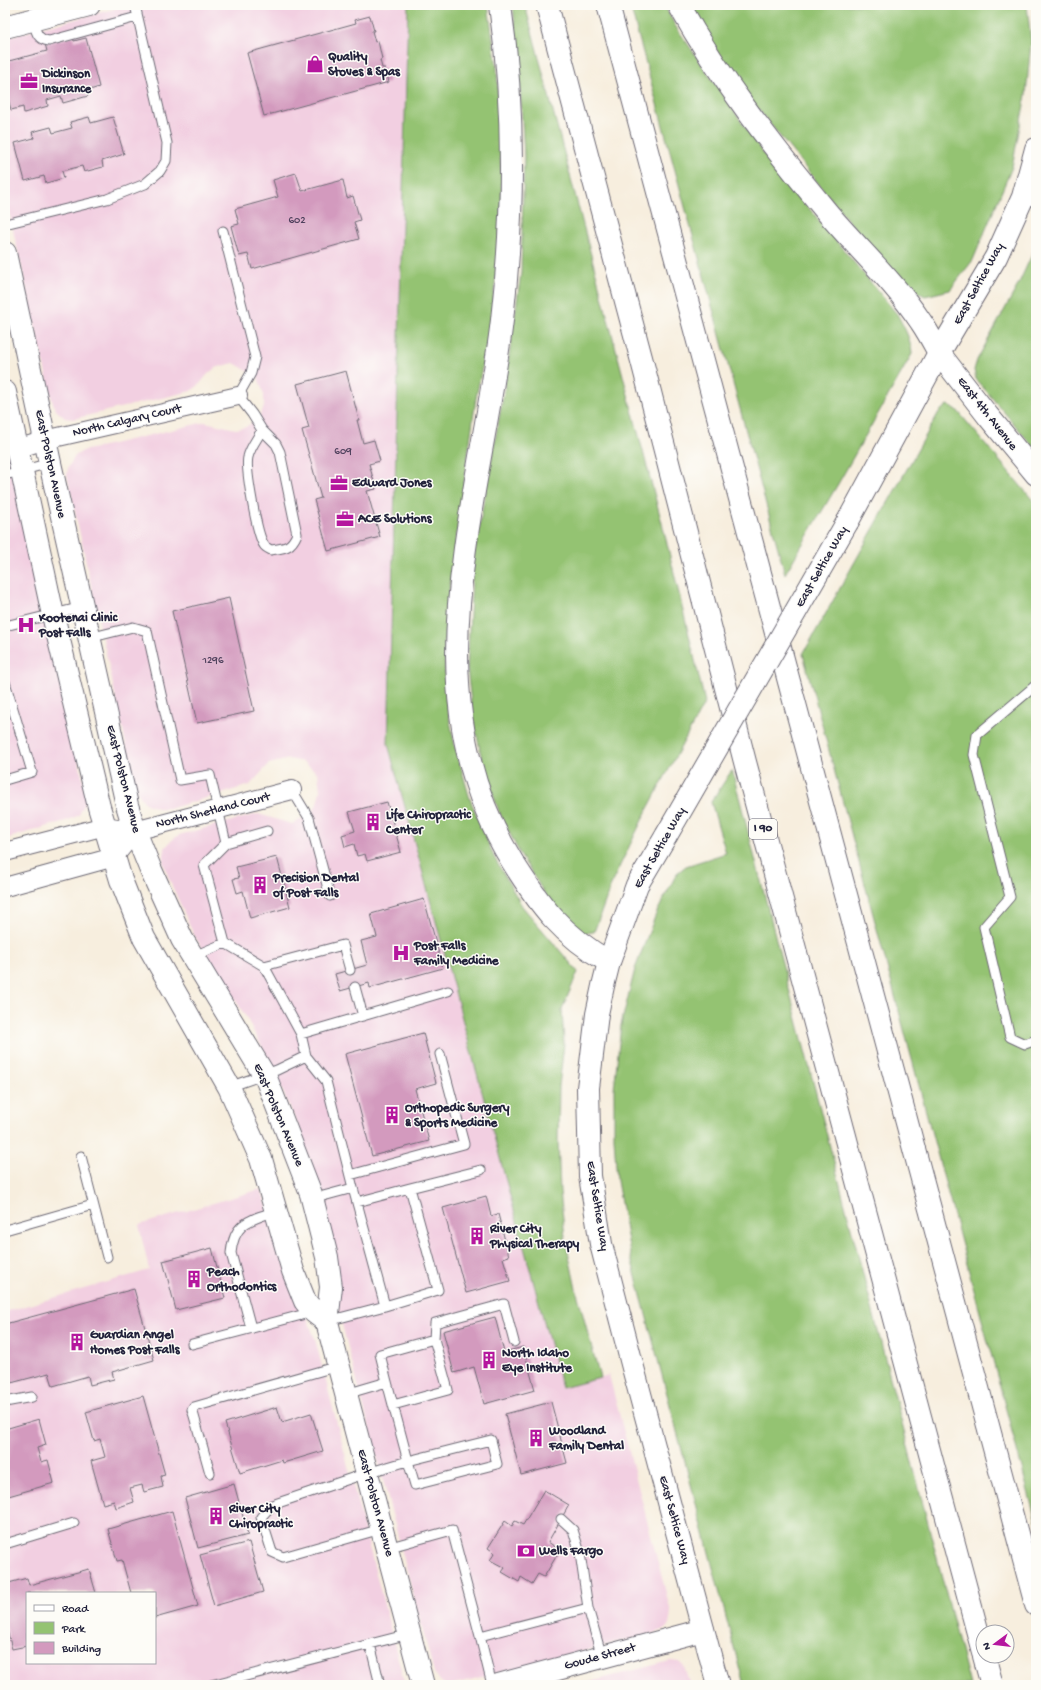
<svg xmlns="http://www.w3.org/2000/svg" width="1041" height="1690" viewBox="0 0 1041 1690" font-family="'Gochi Hand',sans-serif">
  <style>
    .built { fill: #f2cfe1; fill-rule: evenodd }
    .green { fill: #94c372; stroke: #5b7256 }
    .building { fill: #d39abe }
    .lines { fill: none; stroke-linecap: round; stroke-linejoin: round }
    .lane-casing { stroke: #6d6974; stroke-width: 11 }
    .street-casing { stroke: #6d6974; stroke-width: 20 }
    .secondary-casing { stroke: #6d6974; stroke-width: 24 }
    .primary-casing { stroke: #6d6974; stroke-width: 24 }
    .highway-casing { stroke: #6d6974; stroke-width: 24 }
    .lane { stroke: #fff; stroke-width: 9 }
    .street { stroke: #fff; stroke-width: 18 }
    .secondary { stroke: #fff; stroke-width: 22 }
    .primary { stroke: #fff; stroke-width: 22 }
    .highway { stroke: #fff; stroke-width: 22 }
    .primary-bridge-casing { stroke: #6d6974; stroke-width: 24; stroke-linecap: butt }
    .primary-bridge { stroke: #fff; stroke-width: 22 }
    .labels { text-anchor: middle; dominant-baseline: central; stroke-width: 3; stroke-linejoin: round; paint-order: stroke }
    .number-label { font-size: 11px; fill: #4e405c }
    .shield { fill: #fdfcf7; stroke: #646373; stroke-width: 1 }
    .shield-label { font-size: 12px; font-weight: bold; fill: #22223b }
    .poi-label { font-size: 13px; font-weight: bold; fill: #22223b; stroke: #fdfcf7; text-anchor: start }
    .street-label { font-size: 13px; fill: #22223b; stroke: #fdfcf7 }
  </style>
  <rect width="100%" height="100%" fill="#fdfcf7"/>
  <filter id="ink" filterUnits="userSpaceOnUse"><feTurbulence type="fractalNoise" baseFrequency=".025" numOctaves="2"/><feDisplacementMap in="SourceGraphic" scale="8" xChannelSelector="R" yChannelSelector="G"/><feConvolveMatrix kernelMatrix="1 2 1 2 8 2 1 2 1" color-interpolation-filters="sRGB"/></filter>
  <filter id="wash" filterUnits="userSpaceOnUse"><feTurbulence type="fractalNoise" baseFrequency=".012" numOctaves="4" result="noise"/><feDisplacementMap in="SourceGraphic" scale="16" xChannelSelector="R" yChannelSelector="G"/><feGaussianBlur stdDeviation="0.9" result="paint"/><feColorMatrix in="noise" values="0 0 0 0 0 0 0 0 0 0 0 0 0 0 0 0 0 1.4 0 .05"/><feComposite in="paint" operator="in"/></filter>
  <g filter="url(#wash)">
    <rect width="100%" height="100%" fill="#f7eede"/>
    <path class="built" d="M129,5h279l-20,739 174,644 47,-13 62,237 -2,13 -4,4 -10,4 -201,51 -8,1 -7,-4 -5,-8 -95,-360 -27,-146 -14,-41 -29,-66 -23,-43 -52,-82 -25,-56 -6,-17 2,-14 6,-7 8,-6 79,-21 34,10 12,-6 12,-11 4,-16 -2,-18 -15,-11 -14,-3 -20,5 -19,21 -78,23h-15l-12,-5 -7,-10 -5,-17 -66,-301 1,-7 7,-12 8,-5 122,-29 31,7 10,-2 13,-10 5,-10v-12l-6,-18 -24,-14 -19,5 -8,7 -8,10 -8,6 -118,28 -8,-1 -9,-8 -4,-10 -47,-205v-157z
      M5,435l82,363 -8,17 -10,5 -64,19z
      M261,1189l54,150 90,346h-400v-373l144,-42 -10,-45zM27,1593h128v70h-128z
      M670,1661l10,1 4,4 6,19h-112z"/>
    <path class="green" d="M408,5h80l9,62 5,127 -4,65 -8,67 -14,72 -28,200 -4,47 2,56 9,45 15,53 24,58 28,49 56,66 -16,37 2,35 -5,42 -1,53 2,52 5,46 11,52 24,89 -38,10 -174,-644z
      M513,5h12l138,522 42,175 -60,112 -32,66 -19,52 -13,1 -15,-6 -44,-69 -23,-46 -17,-52 -10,-49 -5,-43 6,-107 31,-170 17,-118 3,-117 -5,-88z
      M630,5h34l12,22 87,126 134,161c7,13 14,25 15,40l-74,130 -53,90z
      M690,5h337l4,37 -5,53 -14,72 -39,93 -23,30 -25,6 -15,-8 -42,-43 -136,-168z
      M1036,246v204l-60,-71 -2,-9 3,-10 40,-73z
      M947,405l9,4 80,95v1017l-233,-867 136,-242z
      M732,770l238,915h-226l-113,-427 -14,-77 -3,-44v-48l7,-64 14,-56 21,-55 21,-41 9,-7 40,-13 -15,-51z"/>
    <g id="blocks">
      <path class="building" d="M370,16l4,15h-2l3,11 3,-1 4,18 -2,1 2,8h3l4,14 -125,34 -17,-63 109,-30 -1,-3z
        M73,37l1,4 12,-3 13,49 -12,4 1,5 -25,7 -2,-7 -14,4 1,6 -24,7 -1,-6 -12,3 -6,-24v-24l42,-11 -2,-7z
        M89,117l2,6 22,-6 11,37 -22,7 1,6 -19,5 -2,-6 -20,5 2,7 -18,5 -2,-7 -19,5 -10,-38 19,-5 -2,-6 19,-5 2,6 19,-5 -2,-6z
        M296,173l6,18 41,-11 4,18 6,-2 7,24 -6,2 5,17 -107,30 -4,-15 -9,2 -8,-30 8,-2 -4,-15 43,-12 -5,-17z
        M346,371l13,49h-2l6,23 11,-3 6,21 -11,3 7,25 -9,2 13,46 -52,14 -14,-51 7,-2 -19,-68 7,-2 -12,-44z
        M229,598l25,113 -57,12 -25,-112z
        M387,802l14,50 -34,9 -2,-7 -8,2 -3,-12 -9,3 -3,-12 13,-4 -6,-19z
        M277,857l13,50 -40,11 -7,-27 -6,2 -4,-14 6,-1 -3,-11z
        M424,899l19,69 -73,20 -1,-5 -29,8 -5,-17 32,-9 -6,-24 16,-4 -6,-23z
        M423,1033l13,50 -21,6 14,52 -57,15 -27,-102z
        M486,1196l5,20 7,-2 11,42 -6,2 7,23 -44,12 -23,-85z
        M212,1248l13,50 -49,12 -13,-49z
        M134,1289l20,71 -42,12 2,7 -24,6 -2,-9 -35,10 -4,-13 -38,10 -2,-11 -4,1v-49z
        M495,1317l9,35 19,-5 12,43 -51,14 -10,-37 -20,6 -11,-42z
        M143,1396l22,79 -4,1 2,11 -19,5 -2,-7 -12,3 4,14 -18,6 -2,-7 -11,3 -12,-43 14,-4 -5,-18 -6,2 -8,-29z
        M551,1402l16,61 -46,12 -16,-61z
        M277,1407l5,15 29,-9 12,38 -40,12 -1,-3 -42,13 -15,-50z
        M39,1419l7,26 -9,3 4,14 7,-2 6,23 -49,14v-68z
        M234,1484l14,51 -50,13 -13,-50z
        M544,1490l25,15 -21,37 12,8 -16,27 -6,-3 -6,10 -11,-7 -2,5 -17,-10 3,-4 -15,-8 5,-7 -7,-5 17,-27 7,5 3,-5 8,4z
        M172,1511l26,95 -43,12v-25h-24l-9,-33 -5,1 -9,-32z
        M249,1542l14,50 -49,14 -14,-51z
        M89,1569l7,24h-69v53l-15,3 -7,-27v-38l22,-6 2,7z"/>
    </g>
  </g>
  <g filter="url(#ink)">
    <use href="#blocks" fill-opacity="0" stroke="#6d6974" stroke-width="1"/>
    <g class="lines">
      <g class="lane-casing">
        <path id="lane" d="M33,20c3,11 3,19 16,21l88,-24
          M5,224l102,-25 38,-15 15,-13 6,-10 1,-18 -32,-138
          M223,231l32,126 -4,16 -13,23 14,18 10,16 14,14 4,8 17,82c-6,14 -12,14 -26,16 -2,-1 -6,-3 -7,-5 -7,-10 -19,-76 -16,-88 2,-9 9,-18 14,-27
          M5,475l45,-12
          M5,626l77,-19
          M89,638l44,-11 14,4 33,149 30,-5 16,68 -22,22 21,78
          M5,682l27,90 -27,8
          M1036,685l-59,50 -3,20 36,142 -26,30 26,110 15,7 11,-4
          M292,790l17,28 21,78
          M226,843l41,-12
          M194,956l31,-13 39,23 37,68 5,22
          M264,966l79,-21 7,25
          M355,987l8,29
          M301,1034l147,-43
          M229,1087l48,-17 29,-14 20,25 27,107
          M81,1156l26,101
          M350,1175l114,-31 -24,-90
          M410,1188l71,-18
          M312,1199l41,-11 32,118 -57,15
          M357,1202l53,-14 28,102 -53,16
          M5,1230l88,-25
          M251,1328l-20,-75c3,-31 19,-33 45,-42
          M434,1339l1,-16 69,-19 10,38
          M192,1344l121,-32
          M387,1382l-7,-28 54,-15 14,51 -55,15
          M346,1394l41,-12 21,79 -41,12 -95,32 -11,12 11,35 11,5 98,-28
          M5,1402l27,-5
          M491,1440l6,24 -82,21 -7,-24z
          M210,1473l-16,-57 -2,-6 2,-3 144,-41
          M561,1519l12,11 7,23 8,55
          M5,1544l69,-21
          M387,1548l65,-18 28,106
          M370,1644l10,41
          M211,1685l198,-51
          M492,1685l-12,-49 108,-28 14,49"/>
      </g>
      <g class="street-casing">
        <path id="street" d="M17,449l28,-9 193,-44
          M5,852l100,-26 30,5 157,-41
          M5,887l109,-30 21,-26"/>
      </g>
      <g class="secondary-casing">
        <path id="secondary" d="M5,27l84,-22
          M5,253l45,210 77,342 8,26 15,37 32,71 84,139 45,116 16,63 4,30 -4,35 96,363
          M939,353l49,63 48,58
          M5,392l48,223 46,192 22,73 23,58 85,149 32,72 32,112 12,30 9,11 13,10
          M498,1685l205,-55"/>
      </g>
      <g class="primary-casing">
        <path id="primary" d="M848,521l91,-168 57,-96 27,-60 13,-48
          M666,836l-29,49 -28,77 -6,24 -6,28 -9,74 2,88 11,68 31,120 86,321"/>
      </g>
      <g class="highway-casing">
        <path id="highway" d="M500,5c15,105 14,209 2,315 -21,181 -95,371 10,541 28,45 50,74 97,101
          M547,5l96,360 102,397 238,890
          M608,5l428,1600
          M679,5c41,74 93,141 147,206 31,37 68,70 95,111 7,10 12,20 18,31
          M984,1656l8,29"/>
      </g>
      <use href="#lane" class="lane"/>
      <use href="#street" class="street"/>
      <use href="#secondary" class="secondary"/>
      <use href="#primary" class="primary"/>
      <use href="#highway" class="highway"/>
      <g class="primary-bridge-casing">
        <path id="primary-bridge" d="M666,836l182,-315"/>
      </g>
      <use href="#primary-bridge" class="primary-bridge"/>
    </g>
  </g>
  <defs>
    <g id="shop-bare" transform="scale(1.38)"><path d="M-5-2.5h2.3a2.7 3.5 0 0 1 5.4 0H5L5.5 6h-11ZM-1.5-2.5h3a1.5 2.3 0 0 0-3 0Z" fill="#b5179e" stroke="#fdfcf7" stroke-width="2.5" paint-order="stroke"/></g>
    <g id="office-bare" transform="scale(1.38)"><path d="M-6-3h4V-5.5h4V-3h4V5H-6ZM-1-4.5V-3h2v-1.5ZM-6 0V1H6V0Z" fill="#b5179e" stroke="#fdfcf7" stroke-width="2.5" paint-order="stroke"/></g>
    <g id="hospital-bare" transform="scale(1.38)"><path d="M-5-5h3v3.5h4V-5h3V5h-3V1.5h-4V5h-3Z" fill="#b5179e" stroke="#fdfcf7" stroke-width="2.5" paint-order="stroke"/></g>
    <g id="building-bare" transform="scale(1.38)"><path d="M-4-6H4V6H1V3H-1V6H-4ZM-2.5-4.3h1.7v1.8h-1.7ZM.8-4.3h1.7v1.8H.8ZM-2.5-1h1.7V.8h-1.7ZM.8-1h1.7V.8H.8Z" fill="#b5179e" stroke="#fdfcf7" stroke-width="2.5" paint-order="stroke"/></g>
    <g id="bank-bare" transform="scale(1.38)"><path d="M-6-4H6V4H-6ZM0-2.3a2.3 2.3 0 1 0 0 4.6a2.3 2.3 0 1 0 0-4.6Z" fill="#b5179e" stroke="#fdfcf7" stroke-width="2.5" paint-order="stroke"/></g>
  </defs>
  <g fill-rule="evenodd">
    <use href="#shop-bare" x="315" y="64"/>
    <use href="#office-bare" x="29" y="81"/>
    <use href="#office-bare" x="339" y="483"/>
    <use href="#office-bare" x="345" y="519"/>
    <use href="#hospital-bare" x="26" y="625"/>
    <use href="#building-bare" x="373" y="822"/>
    <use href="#building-bare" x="260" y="885"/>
    <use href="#hospital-bare" x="401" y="953"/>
    <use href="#building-bare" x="392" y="1115"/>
    <use href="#building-bare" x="477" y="1236"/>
    <use href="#building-bare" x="194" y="1279"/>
    <use href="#building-bare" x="77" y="1342"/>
    <use href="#building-bare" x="489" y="1360"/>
    <use href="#building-bare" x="536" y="1438"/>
    <use href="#building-bare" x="216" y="1516"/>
    <use href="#bank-bare" x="526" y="1551"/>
  </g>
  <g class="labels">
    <g class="number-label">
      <text x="297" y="221">602</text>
      <text x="343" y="452">609</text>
      <text x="213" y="661">1296</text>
    </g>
    <rect class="shield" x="749" y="819" width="28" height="20" rx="3"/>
    <g class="shield-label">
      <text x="763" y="829">I 90</text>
    </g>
    <g class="poi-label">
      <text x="328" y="57">Quality<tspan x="328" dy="15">Stoves &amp; Spas</tspan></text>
      <text x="42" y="74">Dickinson<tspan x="42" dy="15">Insurance</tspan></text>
      <text x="352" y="483">Edward Jones</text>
      <text x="358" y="519">ACE Solutions</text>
      <text x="39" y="618">Kootenai Clinic<tspan x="39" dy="15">Post Falls</tspan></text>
      <text x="386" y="815">Life Chiropractic<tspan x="386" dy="15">Center</tspan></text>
      <text x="273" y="878">Precision Dental<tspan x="273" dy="15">of Post Falls</tspan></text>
      <text x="414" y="946">Post Falls<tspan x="414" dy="15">Family Medicine</tspan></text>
      <text x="405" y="1108">Orthopedic Surgery<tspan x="405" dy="15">&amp; Sports Medicine</tspan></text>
      <text x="490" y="1229">River City<tspan x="490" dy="15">Physical Therapy</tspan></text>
      <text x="207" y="1272">Peach<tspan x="207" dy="15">Orthodontics</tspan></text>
      <text x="90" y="1335">Guardian Angel<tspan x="90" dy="15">Homes Post Falls</tspan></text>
      <text x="502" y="1353">North Idaho<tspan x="502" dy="15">Eye Institute</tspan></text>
      <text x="549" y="1431">Woodland<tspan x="549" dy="15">Family Dental</tspan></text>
      <text x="229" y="1509">River City<tspan x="229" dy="15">Chiropractic</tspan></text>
      <text x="539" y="1551">Wells Fargo</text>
    </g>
    <g class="street-label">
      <text transform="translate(979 284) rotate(-61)">East Seltice Way</text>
      <text transform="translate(987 414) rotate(52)">East 4th Avenue</text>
      <text transform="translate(127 421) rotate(-13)">North Calgary Court</text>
      <text transform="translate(50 464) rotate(78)">East Polston Avenue</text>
      <text transform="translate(822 567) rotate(-60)">East Seltice Way</text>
      <text transform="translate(123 779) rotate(76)">East Polston Avenue</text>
      <text transform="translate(213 811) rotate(-14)">North Shetland Court</text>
      <text transform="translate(660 848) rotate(-60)">East Seltice Way</text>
      <text transform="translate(278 1115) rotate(67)">East Polston Avenue</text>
      <text transform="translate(597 1206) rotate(81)">East Seltice Way</text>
      <text transform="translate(375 1503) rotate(75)">East Polston Avenue</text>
      <text transform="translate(674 1520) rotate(75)">East Seltice Way</text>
      <text transform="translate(600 1657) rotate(-15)">Goude Street</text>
    </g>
  </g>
  <rect width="1041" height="1690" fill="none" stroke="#fdfcf7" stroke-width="20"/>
  <rect x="26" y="1592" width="130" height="72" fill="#fdfcf7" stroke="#a5a5ac"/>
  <rect x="34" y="1605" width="20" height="6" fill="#ffffff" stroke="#a5a5ac"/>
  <text x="62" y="1612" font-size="12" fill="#22223b">Road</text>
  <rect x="34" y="1622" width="20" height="12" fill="#94c372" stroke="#a5a5ac"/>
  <text x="62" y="1632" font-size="12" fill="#22223b">Park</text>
  <rect x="34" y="1642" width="20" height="12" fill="#d39abe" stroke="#a5a5ac"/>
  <text x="62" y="1652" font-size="12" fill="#22223b">Building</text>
  <g transform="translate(995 1644) rotate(255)"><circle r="19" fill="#fdfcf7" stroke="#a5a5ac"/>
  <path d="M0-3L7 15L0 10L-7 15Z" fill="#b5179e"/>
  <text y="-6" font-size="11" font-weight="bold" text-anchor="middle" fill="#22223b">N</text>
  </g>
</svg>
